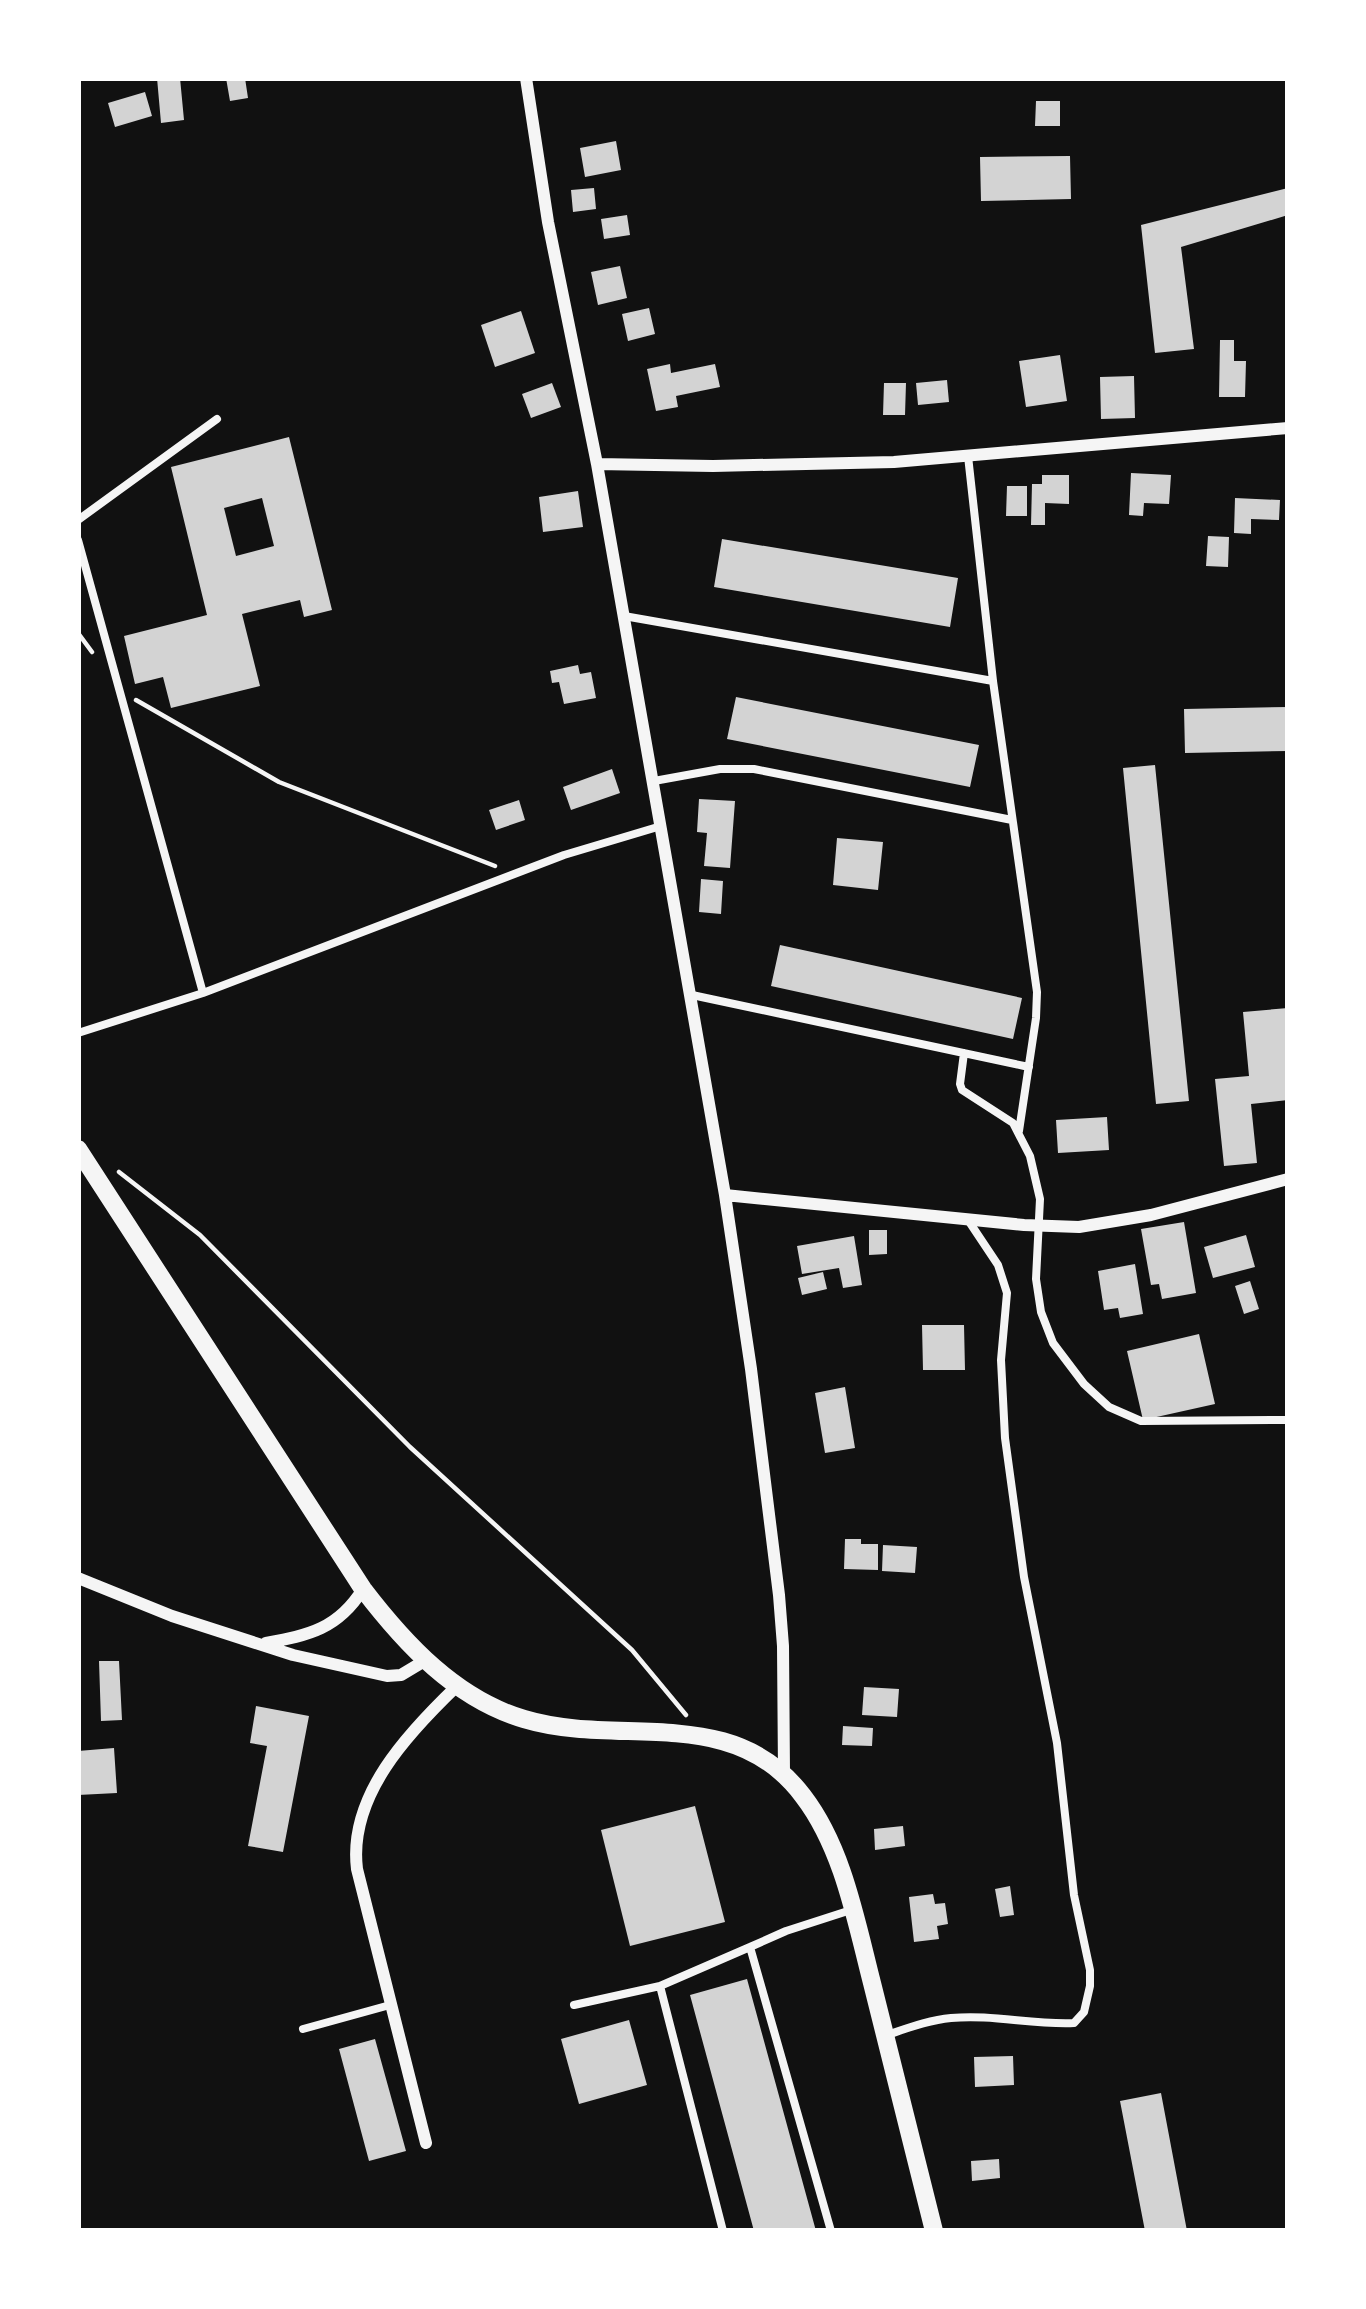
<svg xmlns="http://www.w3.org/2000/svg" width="1366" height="2309" viewBox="0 0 1366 2309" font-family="Commissioner,sans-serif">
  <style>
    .building { fill: #d3d3d3; fill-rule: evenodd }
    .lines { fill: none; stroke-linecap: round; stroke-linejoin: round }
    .path { stroke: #f5f5f5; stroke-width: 4.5 }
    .service { stroke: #f5f5f5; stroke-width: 8 }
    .minor { stroke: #f5f5f5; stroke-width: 12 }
    .tertiary { stroke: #f5f5f5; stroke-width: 18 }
  </style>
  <rect width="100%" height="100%" fill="#111"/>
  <path class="building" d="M157,78h23l4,42 -23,3z
    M226,78h19l3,20 -18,3z
    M145,92l7,24 -37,11 -7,-24z
    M1036,101h24v25h-25z
    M616,141l5,29 -36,7 -5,-29z
    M1070,156l1,43 -90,2 -1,-44z
    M594,188l2,21 -23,3 -2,-22z
    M1288,188v27l-107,32 13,102 -39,4 -14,-128z
    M627,215l3,20 -26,4 -3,-20z
    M620,266l7,32 -29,7 -7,-33z
    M649,308l6,26 -27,7 -6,-27z
    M521,311l14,42 -40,14 -14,-42z
    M1220,340h14v21h12l-1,36h-26z
    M1060,355l7,46 -41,6 -7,-46z
    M670,364l1,9 44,-9 5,23 -44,9 2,11 -22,4 -9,-42z
    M1134,376l1,42 -34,1 -1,-42z
    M947,380l2,22 -31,3 -2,-22z
    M552,383l9,24 -30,11 -9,-24z
    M884,383h22l-1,32h-22z
    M289,437l43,173 -28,7 -4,-17 -58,14 18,72 -89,22 -8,-31 -28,7 -11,-48 83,-21 -36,-148zM262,498l12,48 -38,10 -12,-48z
    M1131,473l40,2 -2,29 -25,-1 -1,13 -14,-1z
    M1042,475h27v29l-24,-1v22h-14l1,-41h10z
    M1007,486h20v30h-21z
    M578,491l5,36 -40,5 -4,-35z
    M1235,498l45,2 -1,20 -28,-1v15l-17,-1z
    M1208,536l21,1 -1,30 -22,-1z
    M722,539l236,39 -8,49 -236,-40z
    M578,665l2,9 11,-2 5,26 -32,6 -5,-22 -7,1 -2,-12z
    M736,697l243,48 -9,42 -243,-48z
    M1288,707v44l-103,2 -1,-44z
    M1155,765l34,336 -33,3 -33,-336z
    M612,769l8,24 -49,17 -8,-23z
    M699,799l36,2 -5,67 -26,-2 3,-33 -10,-1z
    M519,800l6,20 -29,10 -7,-20z
    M837,838l46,4 -5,48 -45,-5z
    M701,879l22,2 -2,33 -22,-2z
    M780,945l242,53 -9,41 -242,-53z
    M1288,1008v92l-37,4 6,59 -33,3 -9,-87 34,-3 -6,-64z
    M1107,1117l2,33 -51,3 -2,-33z
    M1184,1222l12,71 -34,6 -3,-15 -8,1 -10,-56z
    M869,1230h18v24l-18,1z
    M1246,1235l9,32 -42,11 -9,-31z
    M854,1236l8,49 -19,3 -4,-20 -37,6 -5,-28z
    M1135,1264l8,50 -23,4 -2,-10 -14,2 -6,-39z
    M823,1272l4,17 -25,6 -4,-17z
    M1250,1281l9,28 -15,5 -9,-28z
    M922,1325h42l1,45h-42z
    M1199,1334l16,70 -72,16 -16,-69z
    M845,1387l10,61 -30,5 -10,-60z
    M845,1539h16v5h17v26l-34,-1z
    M883,1545l34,2 -2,26 -33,-2z
    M99,1661h20l3,59 -21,1z
    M864,1687l35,2 -2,28 -35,-2z
    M256,1706l53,10 -26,136 -35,-6 19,-100 -17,-3z
    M843,1726l30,2 -1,18 -30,-1z
    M114,1748l3,45 -39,2v-44z
    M695,1806l30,116 -95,24 -29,-116z
    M903,1826l2,20 -30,4 -1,-21z
    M1010,1886l4,29 -14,2 -5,-28z
    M933,1894l2,10 10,-1 3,21 -11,2 2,13 -25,3 -5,-45z
    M747,1979l69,252h-62l-64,-236z
    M629,2020l18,65 -68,19 -18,-65z
    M375,2039l31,112 -37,10 -30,-112z
    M1013,2056l1,29 -39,2 -1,-30z
    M1161,2093l26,138h-42l-25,-130z
    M999,2159l1,19 -28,3 -1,-20z"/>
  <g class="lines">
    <path class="path" d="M78,633l14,19
      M136,700l143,82 216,84
      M119,1172l81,63 210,212 222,203 54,65"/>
    <path class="service" d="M968,456l25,225 44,311 -1,26 -17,113
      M78,520l139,-101
      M78,540l125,453
      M624,616l369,65
      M654,781l66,-12h34l258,51
      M692,995l337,72
      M78,1033l125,-40 361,-138 97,-29
      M964,1053l-4,31 2,6 51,33 17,33 10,43 -4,80 5,33 12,31 31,41 25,23 32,14 147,-1
      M660,1986l63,245
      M574,2005l86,-19 90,-39
      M303,2029l87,-24
      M887,2035c21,-7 42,-15 64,-17 41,-4 82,7 123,5l10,-11 6,-26v-16l-16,-75 -17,-152 -33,-166 -19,-139 -4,-78 6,-67 -9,-28 -30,-45
      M831,2231l-81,-284 36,-16 65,-21"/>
    <path class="minor" d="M526,78l22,144 49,242 128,731 26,174 28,226 4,51 1,128
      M597,464l116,2 181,-4 394,-34
      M725,1195l299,30 55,2 72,-12 137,-36
      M78,1578l94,38 121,39 94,21 14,-1 25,-15
      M266,1643c43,-8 72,-14 97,-54
      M426,2143l-69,-274c-9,-73 51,-136 100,-183"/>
    <path class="tertiary" d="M78,1149l285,440c42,55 93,110 161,130 96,29 209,-17 279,77 40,52 53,125 69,187 21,83 41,165 62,248"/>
  </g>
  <rect width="1366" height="2309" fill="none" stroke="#ffffff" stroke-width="162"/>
</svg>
